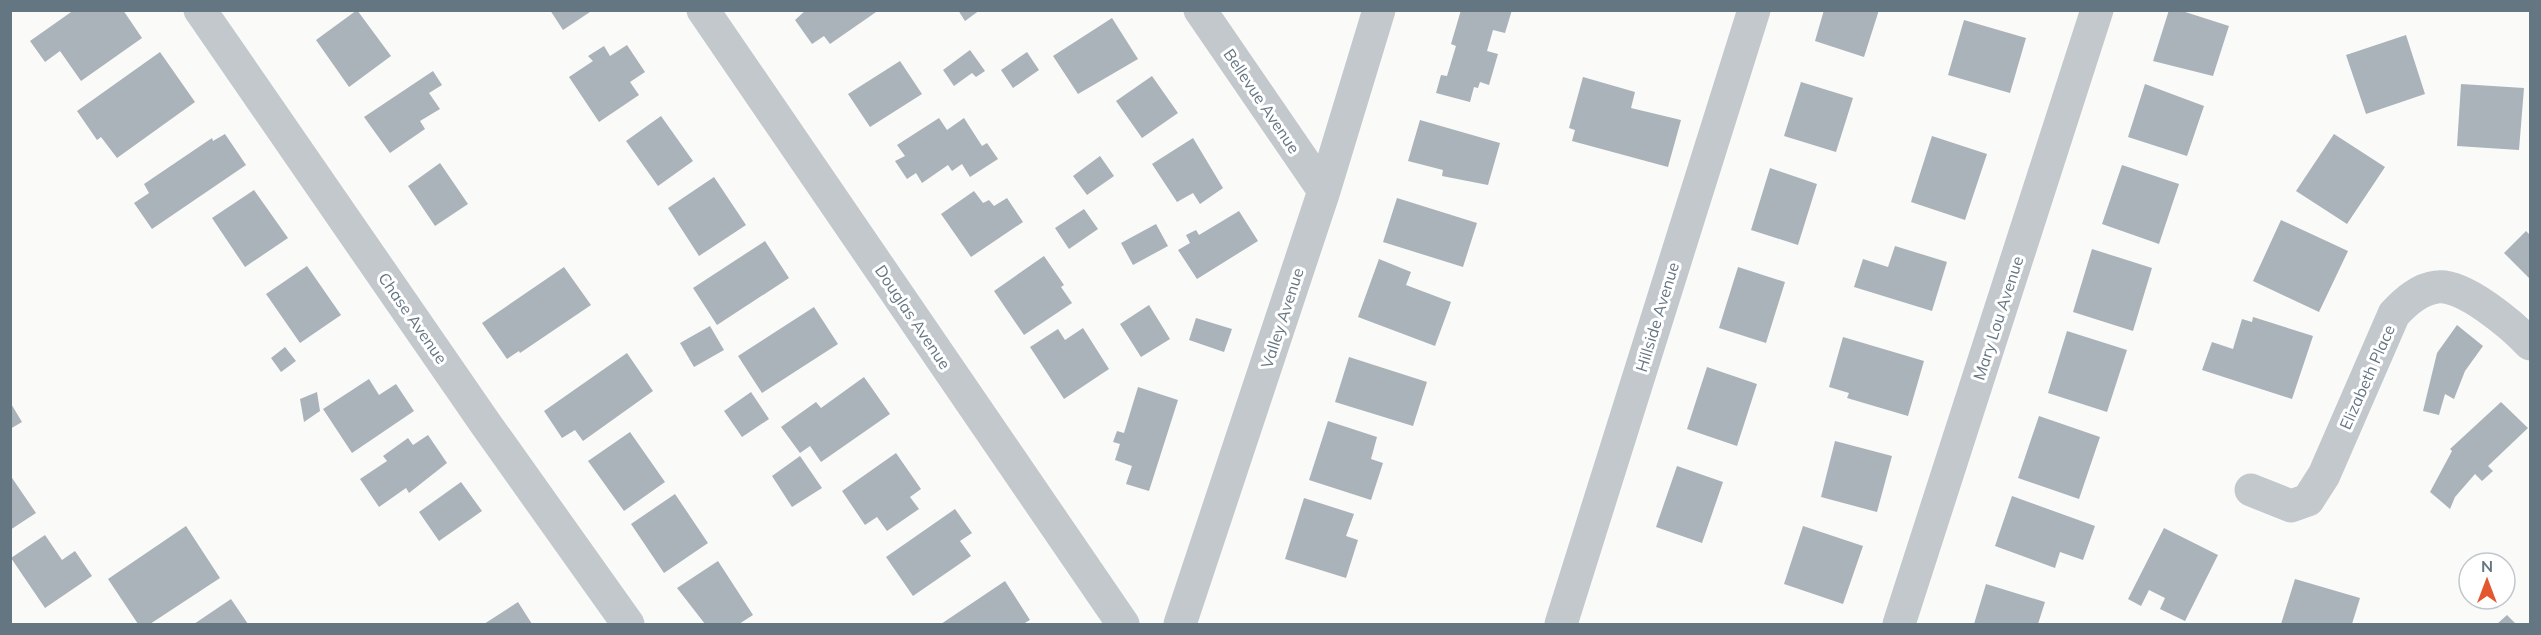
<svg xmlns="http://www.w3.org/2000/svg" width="2541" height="635" viewBox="0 0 2541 635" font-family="Mulish,sans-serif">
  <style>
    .building { fill: #aab3b9 }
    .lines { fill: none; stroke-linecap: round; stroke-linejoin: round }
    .street { stroke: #c3c8cc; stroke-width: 33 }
    .labels { text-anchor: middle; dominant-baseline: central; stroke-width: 6; stroke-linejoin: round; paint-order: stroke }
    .street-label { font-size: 16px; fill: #657683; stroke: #fff }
  </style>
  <rect width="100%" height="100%" fill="#fafaf8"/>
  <path class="building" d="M74,10h49l19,28 -61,43 -21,-30 -15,11 -15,-21z
    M357,10l34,46 -42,31 -33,-47z
    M550,10h43l-30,20z
    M806,10h73l-49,34 -6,-8 -12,8 -17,-24z
    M958,10h22l-15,11z
    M1461,10h51l-7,23 -12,-3 -6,21 11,3 -9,31 -9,-3 -2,6 -4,-1 -4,15 -34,-9 5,-18 6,1 9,-30 -5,-2z
    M1824,10h55l-15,47 -49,-16z
    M2169,10h10l50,16 -16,50 -60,-15z
    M1112,18l26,41 -60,35 -25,-38z
    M1964,20l62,18 -16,55 -62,-18z
    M2406,35l19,59 -59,20 -20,-59z
    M627,45l18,27 -15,10 9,13 -40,27 -30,-45 24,-16 -5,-5 16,-10 6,10z
    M970,50l15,21 -9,6 -4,-4 -18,13 -11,-16z
    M160,52l35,50 -78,56 -16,-21 -4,3 -20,-29z
    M1027,52l12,18 -26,18 -12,-18z
    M900,61l22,33 -52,33 -22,-33z
    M433,71l9,14 -13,8 11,16 -20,12 5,8 -35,24 -26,-36z
    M1152,76l26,37 -36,25 -26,-37z
    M1583,77l52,15 -4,16 50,12 -13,47 -96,-26 3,-11 -6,-2z
    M1801,82l52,16 -17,54 -52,-16z
    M2145,84l59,22 -17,50 -59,-19z
    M2461,84l63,4 -5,62 -62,-4z
    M661,116l32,45 -35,25 -32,-45z
    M939,118l8,12 17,-12 18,28 5,-3 11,16 -28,18 -8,-13 -10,7 -4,-6 -26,18 -6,-10 -9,6 -12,-18 10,-5 -8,-11z
    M1420,120l80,23 -12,42 -46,-9 1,-6 -35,-9z
    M225,134l21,31 -94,64 -18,-26 15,-10 -5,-9 68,-46 1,3z
    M2334,134l51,33 -38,57 -51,-33z
    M1932,136l55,18 -22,66 -54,-18z
    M1193,138l30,50 -23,16 -7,-11 -16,9 -25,-38z
    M1100,156l14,20 -27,19 -14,-19z
    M440,163l28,41 -33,22 -27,-40z
    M2122,165l57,19 -20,60 -57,-20z
    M1770,168l47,16 -19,61 -47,-15z
    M714,177l32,48 -47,31 -31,-48z
    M254,190l34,48 -43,29 -33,-49z
    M974,191l9,12 6,-3 5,6 13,-8 16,24 -52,35 -30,-43z
    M1397,198l80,25 -14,44 -80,-25z
    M1084,209l14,20 -29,20 -14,-21z
    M1239,211l19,30 -61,38 -19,-29 12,-7 -4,-8 10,-5 3,5z
    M2281,220l67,31 -29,61 -66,-31z
    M1156,224l12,22 -35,19 -12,-22z
    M2526,231l4,4v44l-26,-26z
    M765,241l24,37 -72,47 -24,-37z
    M1895,246l52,16 -15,49 -78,-24 9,-28 25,8z
    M2092,249l60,19 -19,63 -60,-19z
    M1044,256l20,29 -3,2 11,16 -48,32 -30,-44z
    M1379,259l32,13 -5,13 45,17 -16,44 -77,-29z
    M307,266l34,49 -41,28 -34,-49z
    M564,267l27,38 -71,48 -1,-2 -12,8 -25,-36z
    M1738,267l47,15 -19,61 -47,-15z
    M1149,305l21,34 -29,18 -21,-33z
    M814,307l24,37 -76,49 -24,-37z
    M2253,317l60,19 -21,63 -90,-29 10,-28 21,7 9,-30 10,3z
    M1196,318l36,11 -8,23 -35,-12z
    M2457,325l26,21 -18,25 -11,28 -9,-5 -6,21 -16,-4 14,-58z
    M710,326l14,24 -30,17 -14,-24z
    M1083,328l26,41 -45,30 -34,-52 28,-18 7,11z
    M2067,331l60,19 -20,62 -59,-19z
    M1843,337l81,24 -16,55 -61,-18 2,-5 -20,-6z
    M285,347l11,14 -15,11 -10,-14z
    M627,353l26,38 -70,50 -8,-11 -13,8 -18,-27z
    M1349,357l78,25 -14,44 -78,-24z
    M1707,367l50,17 -20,62 -50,-17z
    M864,377l26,37 -69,48 -11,-16 -10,7 -19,-26 35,-25 5,6z
    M369,379l10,16 17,-11 18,27 -62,42 -29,-44z
    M1138,387l40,13 -29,91 -23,-7 6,-18 -17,-6 5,-16 -7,-2 4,-11 7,2z
    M317,392l3,19 -16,11 -4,-23z
    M751,392l18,27 -27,18 -18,-26z
    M10,402l12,20 -12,7z
    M2501,402l27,26 -40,38 5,5 -11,10 -7,-7 -20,23 -5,12 -20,-17 22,-41 -2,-2z
    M2039,416l61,21 -21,62 -61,-21z
    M1328,421l49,16 -6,22 12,4 -12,37 -62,-20z
    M630,432l35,50 -41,29 -36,-50z
    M428,435l19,28 -38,30 -3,-5 -27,19 -19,-28 27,-18 -4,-5 25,-18 5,7z
    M1835,441l57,15 -15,56 -56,-15z
    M896,453l25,36 -11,8 9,12 -32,22 -10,-14 -12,8 -23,-34z
    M800,456l22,32 -30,19 -20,-31z
    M1677,466l46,16 -21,61 -46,-16z
    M10,475l26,38 -26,17z
    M461,482l21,29 -43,30 -20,-29z
    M675,494l33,49 -44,30 -33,-49z
    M2012,496l83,30 -12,34 -23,-8 -5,16 -60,-22z
    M1304,498l50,16 -8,22 12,4 -12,38 -61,-19z
    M955,509l17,24 -12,8 11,15 -58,40 -27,-39z
    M186,526l34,52 -70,46h-12l-30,-45z
    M1803,526l60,20 -20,58 -59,-20z
    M2164,528l54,27 -33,66 -25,-12 5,-11 -16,-8 -8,16 -13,-7z
    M45,535l17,25 13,-9 17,25 -47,32 -34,-50z
    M718,561l35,54 -14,9h-34l-28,-36z
    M2295,579l65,19 -8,26h-71z
    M1005,581l25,39 -7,4h-82z
    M1986,584l59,18 -7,22h-64z
    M231,599l17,25h-54z
    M518,602l14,22h-48z
    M2507,615l9,9h-19z"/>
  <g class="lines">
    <path class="street" d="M200,10l285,413 143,201
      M703,10l420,614
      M1200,10l124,181
      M2251,490l40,16 17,-6 16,-25 70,-161c11,-12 25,-25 43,-27 26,-4 76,39 93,57
      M1180,624l144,-433 55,-181
      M1561,624l193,-614
      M1899,624l198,-614"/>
  </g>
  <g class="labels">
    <g class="street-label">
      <text transform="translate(1262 101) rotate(56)">Bellevue Avenue</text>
      <text transform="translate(913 317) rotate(56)">Douglas Avenue</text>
      <text transform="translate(1657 317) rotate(-73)">Hillside Avenue</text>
      <text transform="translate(413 318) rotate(55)">Chase Avenue</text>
      <text transform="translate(1282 318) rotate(-72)">Valley Avenue</text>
      <text transform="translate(1998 318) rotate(-72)">Mary Lou Avenue</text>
      <text transform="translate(2367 377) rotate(-66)">Elizabeth Place</text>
    </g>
  </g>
  <rect width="2541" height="635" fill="none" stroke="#657683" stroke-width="24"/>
  <g transform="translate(2487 581)"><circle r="28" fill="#ffffff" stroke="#c1c8cd" stroke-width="1.5"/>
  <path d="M0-4.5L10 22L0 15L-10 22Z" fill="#e4572e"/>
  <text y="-9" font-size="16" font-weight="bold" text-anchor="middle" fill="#657683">N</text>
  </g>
</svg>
